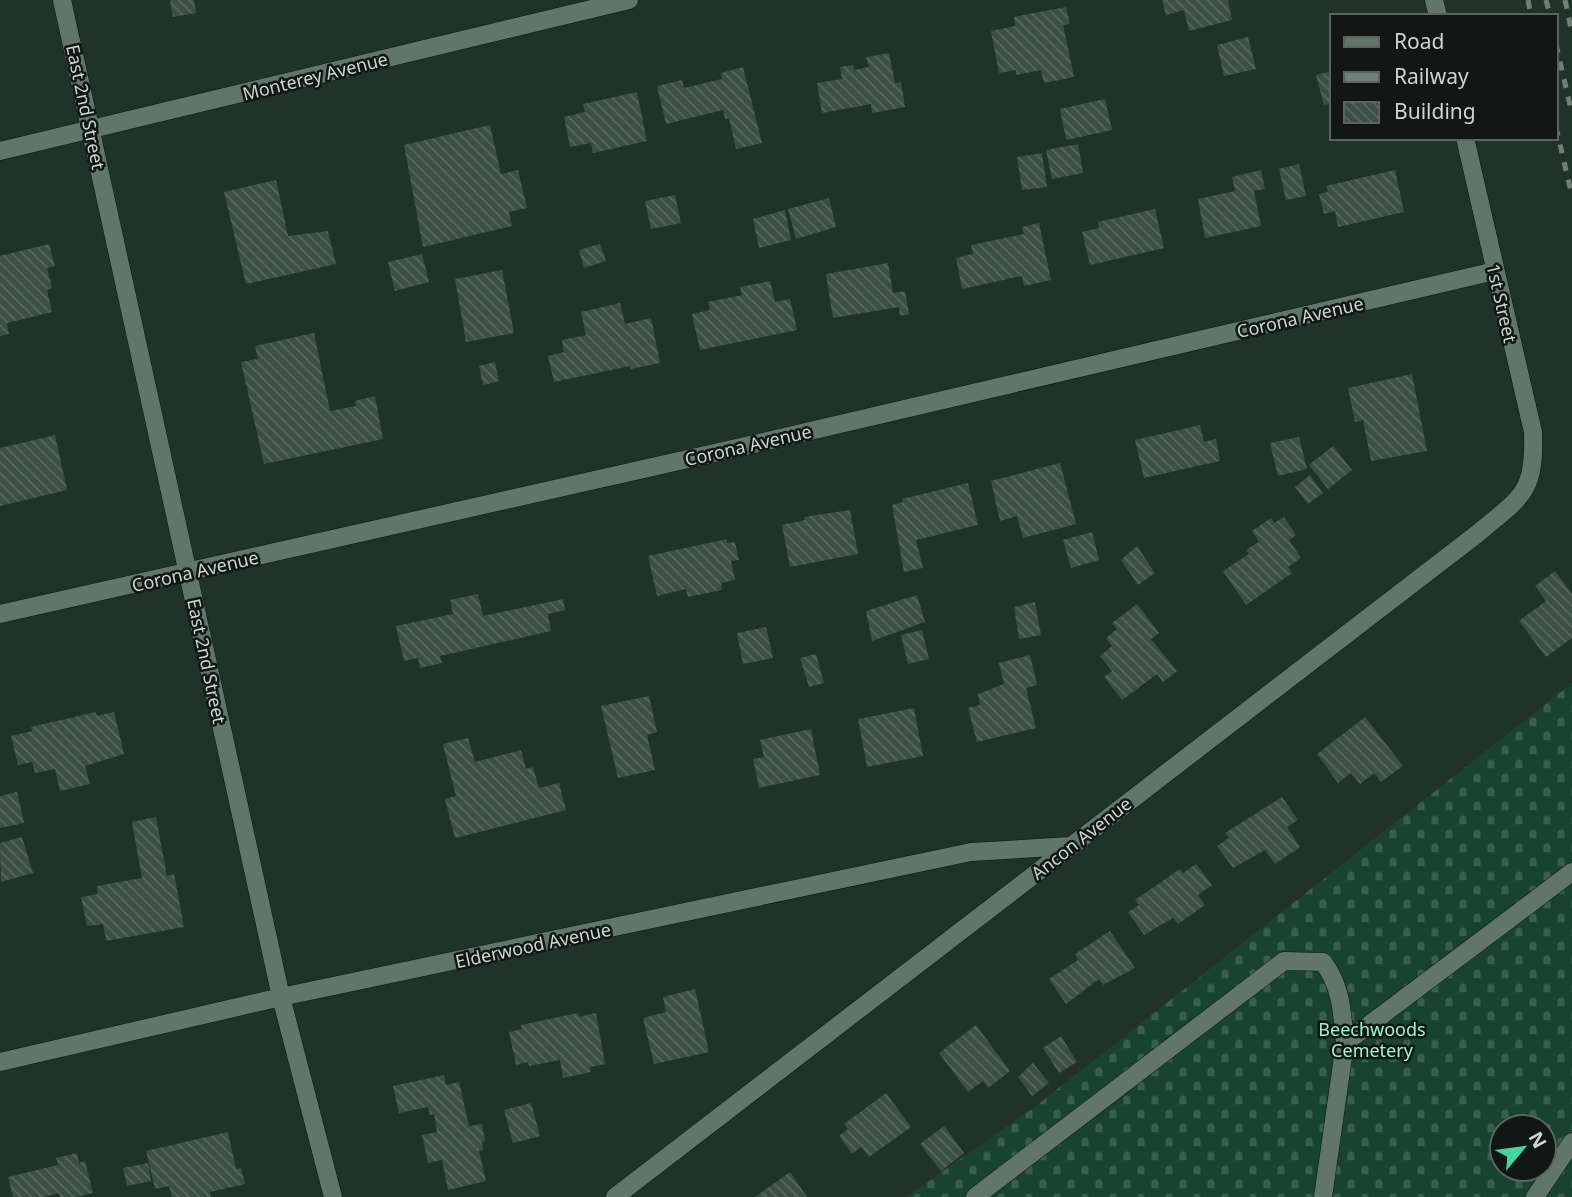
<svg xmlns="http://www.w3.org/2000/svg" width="1572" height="1197" viewBox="0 0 1572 1197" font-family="'Noto Sans',sans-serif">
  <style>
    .cemetery { fill: url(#cemetery-stones); fill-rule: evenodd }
    .building { fill: url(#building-back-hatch) }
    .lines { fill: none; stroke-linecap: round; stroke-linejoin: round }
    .service-casing { stroke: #081912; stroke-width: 19 }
    .minor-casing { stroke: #081912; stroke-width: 19 }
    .service { stroke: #61756b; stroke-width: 18 }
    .minor { stroke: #61756b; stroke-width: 18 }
    .rail { stroke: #707f77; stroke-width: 5; stroke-dasharray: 9 9; stroke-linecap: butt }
    .labels { text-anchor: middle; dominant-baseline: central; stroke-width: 5; stroke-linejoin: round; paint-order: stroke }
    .street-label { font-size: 18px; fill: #cbd6d0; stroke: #101714 }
    .park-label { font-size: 18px; fill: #9af6cd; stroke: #101714 }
  </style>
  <defs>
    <pattern id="cemetery-stones" width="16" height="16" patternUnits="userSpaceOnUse" patternTransform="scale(1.75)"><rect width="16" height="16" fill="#194331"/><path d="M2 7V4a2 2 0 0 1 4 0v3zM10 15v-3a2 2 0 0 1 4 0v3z" fill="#395d4e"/></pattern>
    <pattern id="building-back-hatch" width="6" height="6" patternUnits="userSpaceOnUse" patternTransform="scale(1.75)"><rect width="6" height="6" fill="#3c4e45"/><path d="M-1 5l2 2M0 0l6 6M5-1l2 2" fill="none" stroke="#57675f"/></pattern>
  </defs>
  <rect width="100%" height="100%" fill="#203229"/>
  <path class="cemetery" d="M1572,683v514h-666l130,-91zM1502,1127h42v42h-42z"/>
  <path class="building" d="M170,0h24l2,13 -23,4z
    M1162,0h66l4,20 -43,11 -5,-21 -18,5z
    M1066,7l4,17 -7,1 11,52 -30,6 -3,-13 -25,5v-5l-17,3 -8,-42 24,-5 -1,-9z
    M1248,37l8,32 -32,7 -7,-31z
    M889,53l6,30 6,-1 4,25 -33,6 -1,-9 -49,9 -5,-30 25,-4 -2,-12 13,-2 1,5 15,-3 -3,-10z
    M743,67l19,76 -26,6 -7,-31 -4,1 -2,-9 -57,14 -9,-38 25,-6 2,8 38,-9 -1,-6z
    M1332,71v32l-8,2 -8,-30z
    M637,92l10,49 -54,12 -2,-10 -21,4 -6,-30 21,-5 -2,-8z
    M1105,99l7,31 -46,10 -6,-31z
    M490,125l11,49 17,-4 9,38 -18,4 3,14 -89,21 -19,-102z
    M1078,144l5,29 -31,6 -6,-29z
    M1042,153l5,34 -25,3 -5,-33z
    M1299,164l7,32 -20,4 -7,-31z
    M1261,170l4,19 -11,2 7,35 -56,12 -7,-39 37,-8 -3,-14z
    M1395,170l9,42 -66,15 -3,-16 -11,3 -5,-20 9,-2 -2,-6z
    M276,180l12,56 40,-5 8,33 -90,20 -22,-92z
    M675,195l6,28 -30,6 -6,-28z
    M829,198l7,29 -40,12 -8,-30z
    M1155,209l9,39 -74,17 -8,-33 17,-4 -1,-6z
    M785,210l6,30 -32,8 -6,-29z
    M1039,223l12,57 -27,6 -2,-10 -60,13 -6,-31 17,-4 -2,-9 53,-11 -2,-7z
    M49,244l6,22 -8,2 5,20 -5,2 5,22 -45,11 2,11 -9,2v-80z
    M600,244l6,17 -22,7 -5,-18z
    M422,254l7,28 -34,9 -7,-29z
    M888,263l5,30 12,-2 4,23 -9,2 -1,-9 -66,11 -7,-44z
    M502,270l12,63 -48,9 -11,-63z
    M770,281l5,21 15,-3 7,31 -97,20 -8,-36 18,-4 -2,-8 34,-7 -2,-8z
    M620,303l5,21 26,-6 9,45 -29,6 -1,-3 -76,16 -6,-26 16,-4 -2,-12 24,-5 -5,-23z
    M314,333l16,78 26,-5 -1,-5 20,-5 8,43 -119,25 -23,-102 17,-3 -3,-13z
    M495,362l4,19 -16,4 -4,-19z
    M1412,374l15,77 -56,10 -8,-41 -8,2 -7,-34z
    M1200,425l4,17 12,-3 4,22 -76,17 -9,-38z
    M55,435l12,55 -67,16v-58z
    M1299,437l8,32 -29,7 -8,-33z
    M1333,446l19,24 -24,19 -19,-24z
    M1060,463l16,61 -53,14 -6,-22 -17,5 -9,-40z
    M1310,475l13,18 -15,11 -13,-17z
    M968,483l10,42 -62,15 7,28 -19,4 -12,-67 11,-3 -1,-3z
    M850,510l8,44 -68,13 -8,-42 23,-5 -1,-3z
    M1284,517l12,18 -7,5 12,18 -13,9 4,6 -46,32 -23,-34 26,-17 -3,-4 13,-8 -7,-11 19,-13 3,5z
    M1092,532l7,28 -28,8 -8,-28z
    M727,539v4l8,-1 4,18 -8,1 4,19 -14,3 1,7 -34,7 -2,-8 -29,7 -9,-40z
    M1137,546l18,27 -17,12 -17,-25z
    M1555,571l17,23v44l-26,19 -27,-36 27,-20 -11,-15z
    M478,594l5,22 80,-17 2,11 -17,4 3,17 -111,25 2,7 -22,5 -2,-10 -14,3 -8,-35 57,-12 -3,-14z
    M917,595l8,27 -53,19 -6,-30z
    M1035,602l6,33 -22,4 -5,-32z
    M1137,604l22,29 -8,6 26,32 -14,11 -6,-8 -35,26 -18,-23 8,-6 -12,-15 12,-10 -6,-8 11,-9 -5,-6z
    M766,627l7,31 -30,6 -6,-31z
    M922,630l7,29 -21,5 -7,-29z
    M816,654l8,29 -15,4 -9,-29z
    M1030,655l7,30 -11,3 10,40 -59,14 -9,-34 12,-3 -2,-11 26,-10 -5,-21z
    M649,696l8,36 -10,3 8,35 -37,8 -17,-72z
    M914,708l9,48 -56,11 -9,-48z
    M96,712l1,4 17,-4 10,42 -39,12 5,18 -30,7 -5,-22 -20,4 -3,-11 -14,3 -7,-29 21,-5 -1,-4z
    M1365,717l38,49 -22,16 -7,-9 -14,11 -9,-11 -13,10 -21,-29z
    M811,729l9,46 -61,13 -6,-29 11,-2 -4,-17z
    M468,738l7,24 46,-12 5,19 7,-2 6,21 20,-5 7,27 -111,28 -10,-39 11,-3 -13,-52z
    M17,792l7,31 -24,5v-32z
    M1282,797l16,23 -11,7 13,20 -25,17 -10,-14 -32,18 -16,-22 12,-8 -4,-5z
    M156,817l11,59 7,-2 10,53 -78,14 -3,-17 -16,2 -6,-29 17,-3 -1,-8 45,-8 -10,-56z
    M22,837l11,36 -32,9 -1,-39z
    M1196,864l16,21 -14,10 7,10 -27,19 -5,-6 -29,17 -16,-23 11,-7 -4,-5 45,-31 3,4z
    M1110,931l25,37 -32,17 -4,-6 -33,25 -17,-25 29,-19 -3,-6z
    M695,989l14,63 -55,12 -11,-46 23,-6 -3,-15z
    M578,1013l1,4 17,-4 9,51 -15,3 1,5 -28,6 -3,-18 -31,6 -1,-4 -12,3 -7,-33 13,-3 -1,-4z
    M976,1025l34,46 -22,17 -5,-7 -15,11 -29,-39z
    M1061,1036l16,26 -18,11 -16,-25z
    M1033,1063l16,20 -17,13 -14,-19z
    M444,1075l2,10 13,-3 10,44 13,-2 3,17 -3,1 1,8 -4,1 7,30 -38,9 -6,-30 -14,3 -6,-28 15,-3 -3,-18 -4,1 -2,-8 -29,6 -6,-27z
    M886,1093l25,34 -42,30 -8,-10 -9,7 -13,-18 9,-7 -4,-5z
    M531,1103l9,33 -27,7 -9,-33z
    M944,1126l20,27 -23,18 -21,-27z
    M228,1132l8,37 5,-1 4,16 -35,8 1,5h-39l-3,-11 -14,3 -9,-38z
    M77,1153l2,10 6,-2 8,32 -17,4h-16l-1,-4 -15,4h-31l-5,-20 50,-12 -2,-7z
    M148,1163l3,18 -24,5 -4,-18z
    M790,1172l17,25h-52z"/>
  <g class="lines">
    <g class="service-casing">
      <path id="service" d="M975,1197l309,-236 39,1c19,25 19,51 22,81
        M1323,1197l22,-154 227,-171
        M1535,1197l37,-55"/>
    </g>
    <g class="minor-casing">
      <path id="minor" d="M62,0l219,997 52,200
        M1434,0l4,16
        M0,151l629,-151
        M0,614l750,-169 745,-174
        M0,1062l281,-65 690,-145 99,-6
        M615,1197l862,-663c45,-38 58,-40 56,-102l-68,-294"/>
    </g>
    <use href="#service" class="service"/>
    <use href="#minor" class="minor"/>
    <path class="rail" d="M1528,0l3,16
      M1546,0l4,16
      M1565,0l7,33
      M1556,44l16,70
      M1556,127l16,69"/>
  </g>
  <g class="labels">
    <g class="street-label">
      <text transform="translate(315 76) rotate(-14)">Monterey Avenue</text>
      <text transform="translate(86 107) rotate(78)">East 2nd Street</text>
      <text transform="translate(1502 303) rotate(77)">1st Street</text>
      <text transform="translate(1300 317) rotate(-13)">Corona Avenue</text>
      <text transform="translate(748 445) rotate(-13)">Corona Avenue</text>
      <text transform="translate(195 571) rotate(-13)">Corona Avenue</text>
      <text transform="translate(207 661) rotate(78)">East 2nd Street</text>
      <text transform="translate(1081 838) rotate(-38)">Ancon Avenue</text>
      <text transform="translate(533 945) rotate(-12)">Elderwood Avenue</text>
    </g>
    <g class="park-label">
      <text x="1372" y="1029">Beechwoods<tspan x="1372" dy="21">Cemetery</tspan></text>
    </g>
  </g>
  <rect x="1330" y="14" width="228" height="126" fill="#101714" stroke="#5b635f" stroke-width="2"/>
  <rect x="1344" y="37" width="35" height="10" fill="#61756b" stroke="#5b635f" stroke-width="2"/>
  <text x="1394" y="49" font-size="21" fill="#cbd6d0">Road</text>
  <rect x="1344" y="72" width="35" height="10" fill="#707f77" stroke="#5b635f" stroke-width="2"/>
  <text x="1394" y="84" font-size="21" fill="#cbd6d0">Railway</text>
  <rect x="1344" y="102" width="35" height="21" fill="url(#building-back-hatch)" stroke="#5b635f" stroke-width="2"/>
  <text x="1394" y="119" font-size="21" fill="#cbd6d0">Building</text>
  <g transform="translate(1523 1148) rotate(61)"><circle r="33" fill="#101714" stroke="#5b635f" stroke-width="2"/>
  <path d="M0-5L12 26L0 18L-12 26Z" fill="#46d49e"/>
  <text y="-10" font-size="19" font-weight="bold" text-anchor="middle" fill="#cbd6d0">N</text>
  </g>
</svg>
